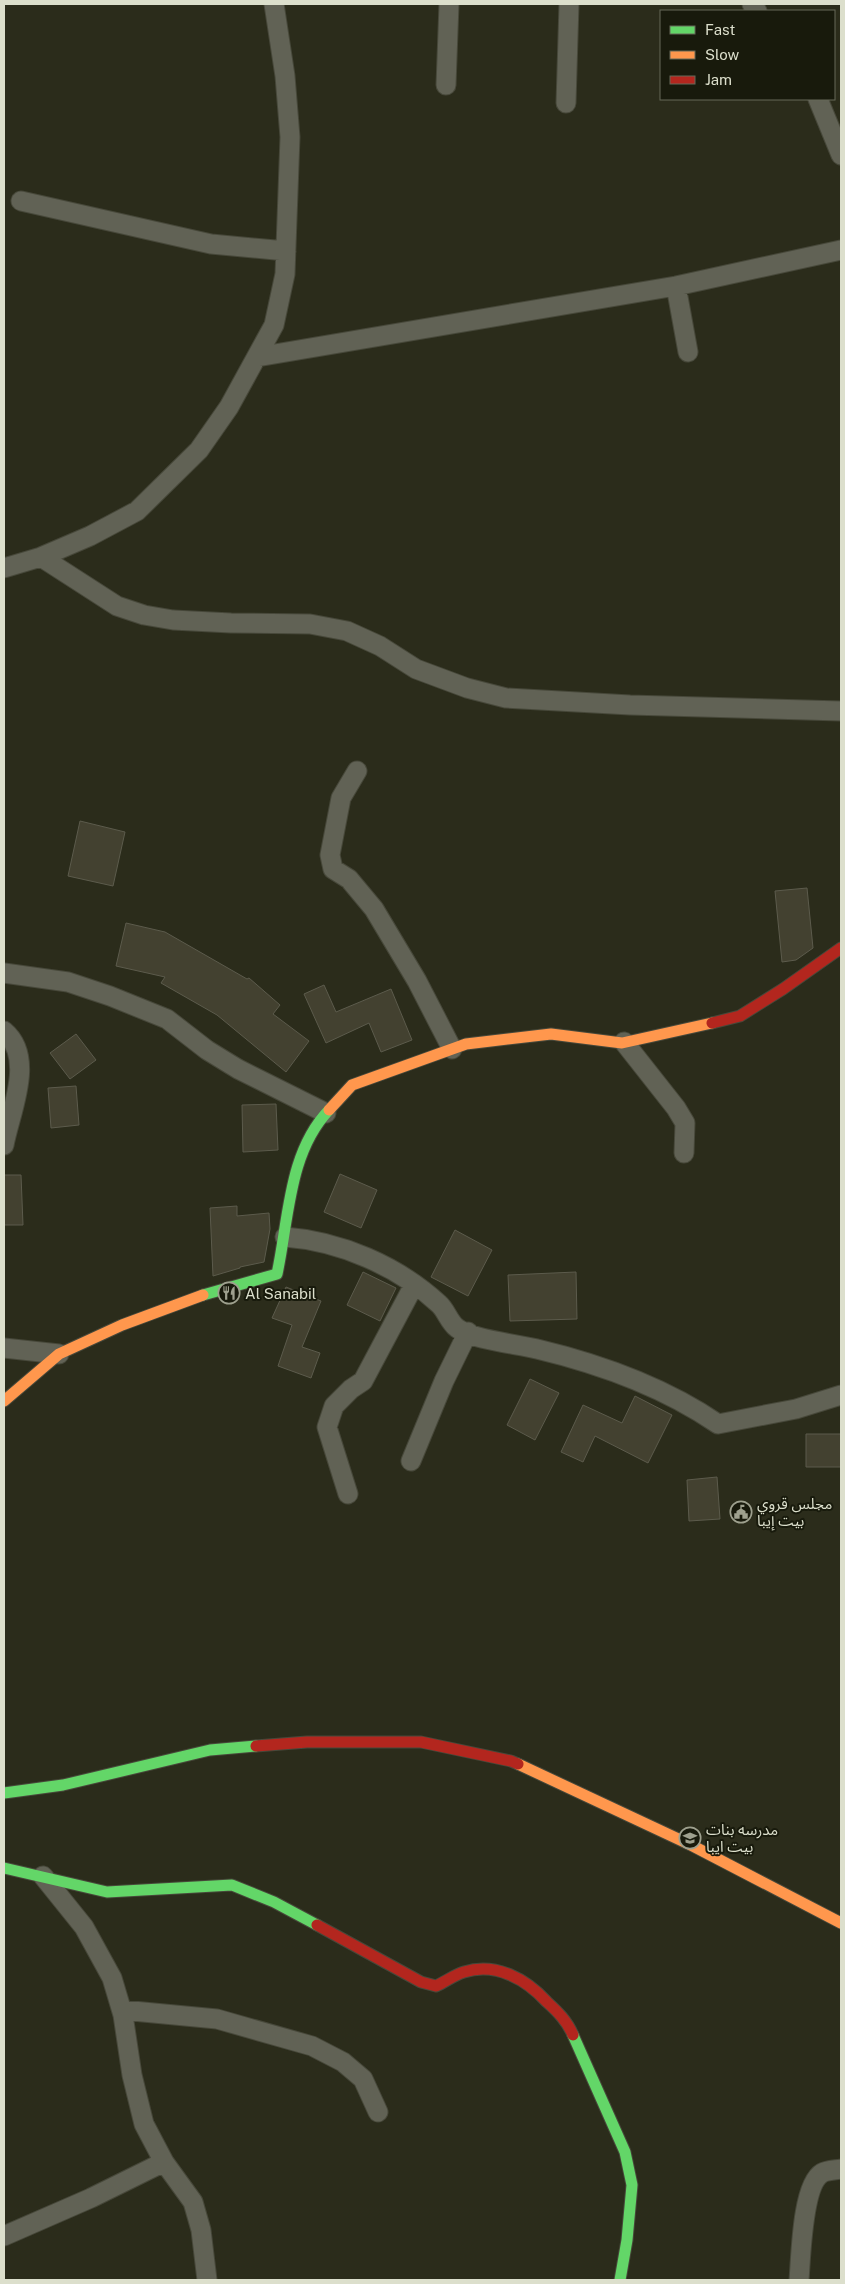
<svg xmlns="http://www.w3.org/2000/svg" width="845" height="2284" viewBox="0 0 845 2284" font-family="'Public Sans','Noto Sans Arabic',sans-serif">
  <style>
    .building { fill: #434130; stroke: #5c5b4c }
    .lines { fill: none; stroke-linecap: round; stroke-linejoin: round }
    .street-casing { stroke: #47483a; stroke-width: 21 }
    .fast-casing { stroke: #47483a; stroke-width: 13 }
    .slow-casing { stroke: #47483a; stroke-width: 13 }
    .jam-casing { stroke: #47483a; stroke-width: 13 }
    .street { stroke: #616255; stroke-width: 19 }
    .fast { stroke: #63d668; stroke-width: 11 }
    .slow { stroke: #ff974d; stroke-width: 11 }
    .jam { stroke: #b3261e; stroke-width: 11 }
    .labels { text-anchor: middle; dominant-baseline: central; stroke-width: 4; stroke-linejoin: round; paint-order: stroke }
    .poi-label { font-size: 15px; fill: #dcdfcc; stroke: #181a0c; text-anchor: start }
  </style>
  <rect width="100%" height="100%" fill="#2b2c1b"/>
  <path class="building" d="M80,821l45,11 -12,54 -45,-10z
    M807,888l6,60 -17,12 -14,2 -7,-71z
    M126,923l39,9 82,47 2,-1 31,27 -7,9 36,27 -23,31 -69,-57 -56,-32 4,-6 -49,-11z
    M324,985l12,27 55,-23 21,51 -31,12 -12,-29 -43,20 -22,-49z
    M76,1034l20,26 -26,19 -20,-26z
    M76,1086l3,39 -28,3 -3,-40z
    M276,1104l2,46 -35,2 -1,-47z
    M340,1174l37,16 -16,38 -37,-16z
    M4,1175h17l2,50h-19z
    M237,1206v10l32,-3 1,16 -6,33 -24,5v1l-27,8 -3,-68z
    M455,1230l37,20 -24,46 -37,-19z
    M363,1272l33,16 -16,33 -33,-16z
    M576,1272l1,47 -67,2 -2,-46z
    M286,1287l35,14 -19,46 18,6 -9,25 -33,-12 14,-41 -20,-7z
    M530,1379l29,14 -24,47 -28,-15z
    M635,1396l37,19 -24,48 -53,-27 -12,26 -22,-10 22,-47 39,18z
    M806,1434h35v33h-35z
    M717,1477l3,42 -31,2 -2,-41z"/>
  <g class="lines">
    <g class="street-casing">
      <path id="street" d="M752,4l5,7
        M446,85l3,-81
        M818,99l23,56
        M566,103l3,-99
        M21,201l190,43 75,7
        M676,286l12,66
        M257,357l419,-71 165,-36
        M41,557l76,49 27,9 29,5 58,3 79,1 37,7 33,15 36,23 51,19 39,10 124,7 211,6
        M4,568l37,-11 49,-21 47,-25 62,-61 30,-43 45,-82 11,-51 5,-137 -5,-61 -11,-72
        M357,771l-16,27 -11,57 3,14 16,10 25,30 43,72 35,68
        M4,973l64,9 42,14 57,23 40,31 31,19 88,44
        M4,1031c32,27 6,81 0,114
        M624,1042l52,66 9,15 -1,30
        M285,1237c55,4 113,29 154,67 7,6 10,18 18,24 15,12 61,16 80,21 63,15 127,38 181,75l78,-15 45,-14
        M4,1348l55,6
        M411,1461l33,-80 24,-49
        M348,1494l-21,-67 7,-21 17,-17 12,-8 51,-96
        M43,1876l41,51 28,51 11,37 9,60 12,49 20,38 29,40 8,28 6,50
        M122,2010l95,9 95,27 31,16 20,17 15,33
        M4,2236l87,-38 73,-36
        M799,2280c2,-23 3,-95 23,-107 5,-3 14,-3 19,-4"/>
    </g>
    <g class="fast-casing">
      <path id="fast" d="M203,1295l74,-21c12,-55 11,-121 52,-164
        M4,1793l59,-8 147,-35 46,-4
        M4,1868l103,24 125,-7 42,17 43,23
        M573,2035l52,117 7,33 -5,55 -7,40"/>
    </g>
    <g class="slow-casing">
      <path id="slow" d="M329,1110l23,-25 114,-41 85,-10 71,9 90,-20
        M4,1401l55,-47 63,-29 81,-30
        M518,1764l173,81 150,78"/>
    </g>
    <g class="jam-casing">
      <path id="jam" d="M712,1023l28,-7 43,-27 58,-41
        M256,1746l51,-4h114l90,19 7,3
        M317,1925l104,57 15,4c9,-4 18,-11 28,-14 32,-10 62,7 83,30 11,10 20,19 26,33"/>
    </g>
    <use href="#street" class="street"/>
    <use href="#fast" class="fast"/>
    <use href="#slow" class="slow"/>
    <use href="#jam" class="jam"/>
  </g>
  <defs>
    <g id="restaurant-ring" transform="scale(1.125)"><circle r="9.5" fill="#181a0c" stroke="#9ea08e" stroke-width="1.5"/><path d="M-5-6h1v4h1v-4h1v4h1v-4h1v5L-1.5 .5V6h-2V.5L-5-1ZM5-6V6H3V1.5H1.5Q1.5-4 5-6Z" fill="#9ea08e"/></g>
    <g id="civic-ring" transform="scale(1.125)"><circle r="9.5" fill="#181a0c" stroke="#9ea08e" stroke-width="1.5"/><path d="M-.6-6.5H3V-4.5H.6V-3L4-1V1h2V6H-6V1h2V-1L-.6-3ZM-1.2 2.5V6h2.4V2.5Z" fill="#9ea08e"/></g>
    <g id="school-ring" transform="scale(1.125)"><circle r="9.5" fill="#181a0c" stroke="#9ea08e" stroke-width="1.5"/><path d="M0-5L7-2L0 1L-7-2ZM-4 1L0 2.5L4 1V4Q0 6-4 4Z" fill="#9ea08e"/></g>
  </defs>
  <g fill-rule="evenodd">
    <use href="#restaurant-ring" x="229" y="1293"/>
    <use href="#civic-ring" x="741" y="1512"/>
    <use href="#school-ring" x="690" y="1838"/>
  </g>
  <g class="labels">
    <g class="poi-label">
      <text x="245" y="1293">Al Sanabil</text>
      <text x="757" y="1503">مجلس قروي<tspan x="757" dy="17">بيت إيبا</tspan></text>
      <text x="706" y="1829">مدرسه بنات<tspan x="706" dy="17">بيت ايبا</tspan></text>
    </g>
  </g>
  <rect width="845" height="2284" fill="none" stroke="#dcdfcc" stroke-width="10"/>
  <rect x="660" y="10" width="175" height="90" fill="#181a0c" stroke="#666959"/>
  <rect x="670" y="26" width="25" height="8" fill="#63d668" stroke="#666959"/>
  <text x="705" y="35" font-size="15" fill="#dcdfcc">Fast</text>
  <rect x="670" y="51" width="25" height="8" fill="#ff974d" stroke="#666959"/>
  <text x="705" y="60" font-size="15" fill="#dcdfcc">Slow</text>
  <rect x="670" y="76" width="25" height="8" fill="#b3261e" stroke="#666959"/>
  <text x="705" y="85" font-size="15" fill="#dcdfcc">Jam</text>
</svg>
